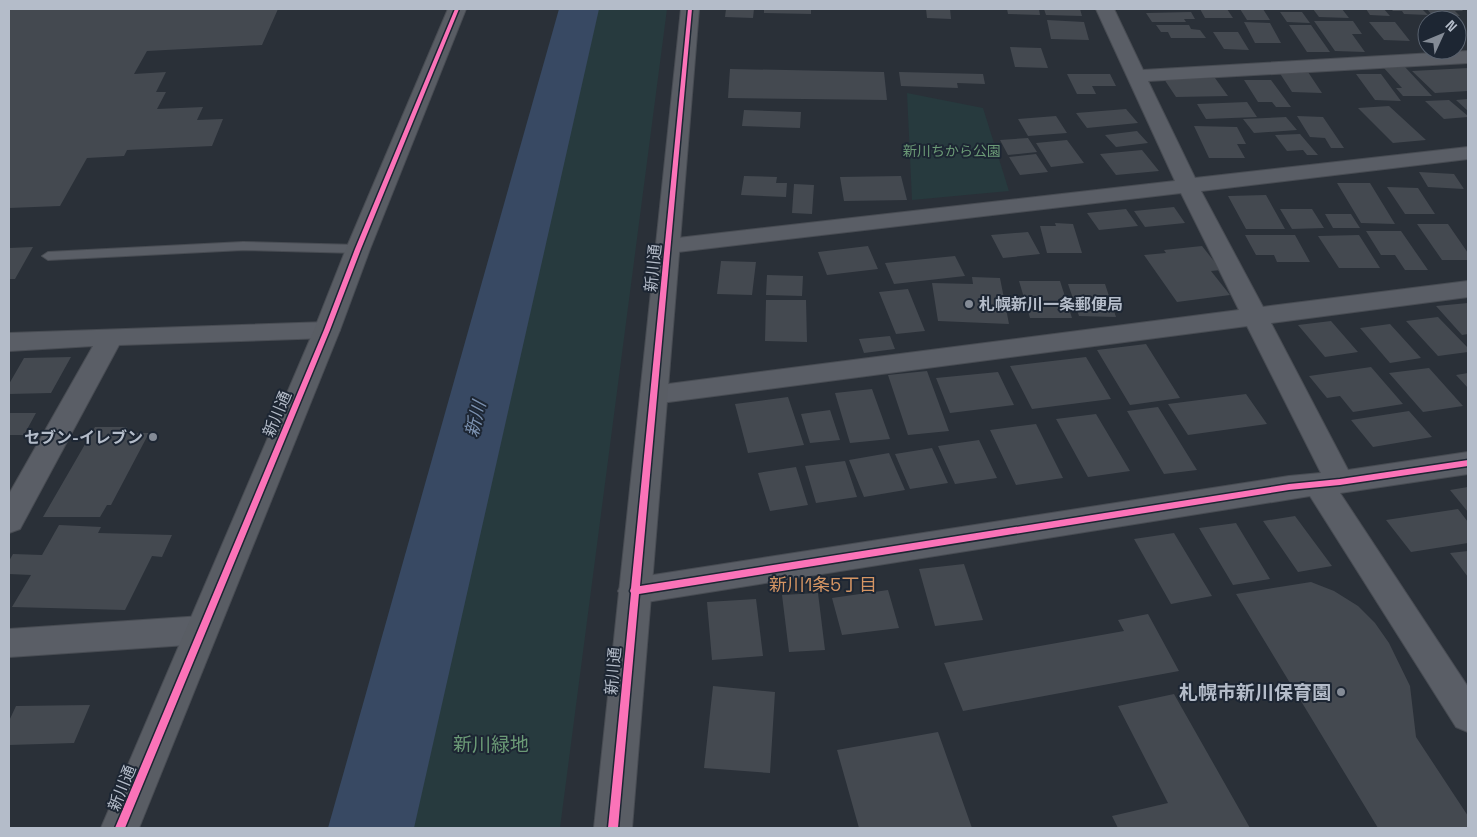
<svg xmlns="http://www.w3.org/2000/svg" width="1477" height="837" viewBox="0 0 1477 837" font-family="'Space Grotesk','Noto Sans JP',sans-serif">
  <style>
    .green { fill: #273a3e }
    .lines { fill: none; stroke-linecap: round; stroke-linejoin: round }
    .river { fill: #384963; fill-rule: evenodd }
    .building { fill: #444950 }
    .lane-casing { stroke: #484c53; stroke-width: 2 }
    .street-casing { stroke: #484c53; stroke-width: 2 }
    .secondary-casing { stroke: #484c53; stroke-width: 2 }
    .lane { fill: #5a5e66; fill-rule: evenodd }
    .street { fill: #5a5e66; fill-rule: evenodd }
    .secondary { fill: #595d64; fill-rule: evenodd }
    .cycleway-casing { stroke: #1d2633; stroke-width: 3 }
    .cycleway { fill: #fb73b8; fill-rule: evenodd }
    .poi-dot { fill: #848b96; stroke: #1d2633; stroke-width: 2 }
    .labels { text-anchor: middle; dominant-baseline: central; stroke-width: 4; stroke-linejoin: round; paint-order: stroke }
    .far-park-label { font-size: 14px; fill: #6b9a76; stroke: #1d2633 }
    .street-label { font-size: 16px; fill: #b4bcc9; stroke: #1d2633 }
    .poi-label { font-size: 16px; font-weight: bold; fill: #b4bcc9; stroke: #1d2633; text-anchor: start }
    .water-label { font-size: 18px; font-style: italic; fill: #7c92b1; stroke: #1d2633 }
    .neighbourhood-label { font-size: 18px; fill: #d59563; stroke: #1d2633 }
    .near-poi-label { font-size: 19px; font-weight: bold; fill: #b4bcc9; stroke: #1d2633; text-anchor: end }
    .near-park-label { font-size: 19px; fill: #6b9a76; stroke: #1d2633 }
  </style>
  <rect width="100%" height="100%" fill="#2a3038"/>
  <path class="green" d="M585,9h82l-107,819h-169l102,-439z
    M907,93l76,15 26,83 -97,9z"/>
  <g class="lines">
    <path class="river" d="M559,9h40l-185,819h-86z"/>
  </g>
  <path class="building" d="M9,9h269l-16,36 -115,6 -13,23 32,-2 -10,20h10l-9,17 46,-2 -6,13 26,-1 -11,27 -85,4 -3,6 -37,2 -27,48 -51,2z
    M726,9h28l-1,9 -28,-1z
    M764,9h47v5l-47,-1z
    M926,9h24l1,10 -24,-1z
    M1007,9h32l1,6 -32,-1z
    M1044,9h36l2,7 -36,-1z
    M1200,9h27l6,9h-28z
    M1240,9h23l7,11h-23z
    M1313,9h29l7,9 -30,-1z
    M1366,9h18l6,7 -20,-1z
    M1391,9h31l6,6 -24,-1 -2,-3h-9z
    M1427,9h34l2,2h-8l5,5 -28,-1z
    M1191,12l4,7h-11l2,3h-34l-6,-9z
    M1280,12h22l8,11 -23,-1z
    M1047,20l37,2 5,18 -38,-1z
    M1314,21h39l9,13h-10l13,18 -30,-1z
    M1244,22l26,1 11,20h-26z
    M1369,22h26l15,19 -26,-1z
    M1156,25h33l2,4 9,1 6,8h-35l-3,-6h-7z
    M1289,25h22l19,27h-23z
    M1213,32h25l11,18 -25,-1z
    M1010,47l31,1 7,20 -33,-1z
    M1383,67h22l27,29h-29l-7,-8h6z
    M1468,68v23l-33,2 -23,-22z
    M730,69l154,3 3,28 -159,-2z
    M899,72l84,2 2,10 -28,-1 1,5 -57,-2z
    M1279,72h29l14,21 -30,-1z
    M1067,74h43l6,12h-24l4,8h-19z
    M1356,74h25l20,27 -26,-1z
    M1215,78l13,18 -52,1 -12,-18z
    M1244,80h27l20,27h-15l-4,-5h-14z
    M1468,99v12l-12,-11z
    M1449,100l19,16v1l-24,2 -19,-18z
    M1247,102l10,15 -51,2 -9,-15z
    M1389,106l37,34 -33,3 -35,-35z
    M1126,109l12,14 -51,5 -11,-15z
    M744,110l57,2 -1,16 -58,-2z
    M1056,116l11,17 -39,3 -10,-17z
    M1297,116l26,1 21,31h-13l-6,-10 -15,-1z
    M1286,117l11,13 -43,3 -11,-14z
    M1194,126l43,1 9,17h-9l8,14h-36z
    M1137,131l11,12 -32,4 -11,-12z
    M1300,134l18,21h-11l-4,-5 -16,1 -12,-16z
    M1028,138l9,14 -29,3 -8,-15z
    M1067,140l17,23 -33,4 -15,-24z
    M1142,150l17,21 -43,4 -16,-21z
    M1036,154l12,18 -28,3 -11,-18z
    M1419,172l35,2 10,15 -36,-2z
    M744,176l33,1 -1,6h11l-1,14 -45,-2z
    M901,176l6,24 -63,1 -4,-24z
    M1337,183h33l25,41 -34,-1z
    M794,184l20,1 -2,29 -20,-1z
    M1387,187l31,1 17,26h-30z
    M1266,195l19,34h-39l-18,-33z
    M1174,207l11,16 -40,4 -11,-16z
    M1126,209l12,17 -39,4 -12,-17z
    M1280,209h32l12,19 -32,1z
    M1325,214h26l9,14h-27z
    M1055,223l18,1 9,29h-35l-7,-27h16z
    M1417,224h31l20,29v7h-26z
    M1366,231h35l27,39h-23l-10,-15h-14z
    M1028,232l12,22 -37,4 -12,-23z
    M1245,235h50l15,27h-33l-3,-7h-18z
    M1359,235l21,33h-41l-21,-32z
    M868,246l10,23 -51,6 -9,-23z
    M1202,246l19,24 -10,1 19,24 -53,7 -33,-47 22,-2 -2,-3z
    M33,247l-18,32h-6v-31z
    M955,256l10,20 -71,8 -9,-21z
    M721,261l35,1 -4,33 -35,-1z
    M767,275l36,1 -1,20 -36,-1z
    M972,277l28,1 9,46 -71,-3 -6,-38 41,1z
    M1019,281h41l12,37h-42z
    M1068,284h37l11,33 -37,-1z
    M908,289l17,42 -29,3 -17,-42z
    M766,300h40l1,42 -42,-1z
    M1468,303v31l-6,1 -26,-29z
    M1438,317l30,31v4l-30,4 -32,-35z
    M1331,321l27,31 -33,5 -27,-32z
    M1390,324l31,34 -31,5 -30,-35z
    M890,336l5,13 -31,4 -5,-14z
    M1146,344l34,54 -50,7 -33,-55z
    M71,357l-20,36 -42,1v-10l15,-26z
    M1086,357l25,42 -79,10 -22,-43z
    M1371,367l32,37 -50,8 -13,-16 -13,2 -18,-22z
    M1429,368l34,38 -40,6 -34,-39z
    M927,371l22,60 -41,4 -20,-60z
    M998,372l16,33 -64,8 -14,-35z
    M1468,373v15l-12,-13z
    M872,389l18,50 -40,4 -15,-50z
    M1246,394l21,30 -79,11 -20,-31z
    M788,397l16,48 -56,8 -13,-49z
    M1158,407l39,63 -33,4 -37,-63z
    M830,410l10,30 -30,3 -9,-29z
    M1409,411l23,26 -59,10 -22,-27z
    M9,413h27l-12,22h-15z
    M1096,414l34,57 -42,6 -32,-58z
    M1036,424l27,54 -47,7 -26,-55z
    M95,427h32l-4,6h26l-38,72h-4l-7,12h-57z
    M979,440l18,38 -42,6 -17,-38z
    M932,448l16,35 -38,6 -15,-35z
    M889,453l16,37 -41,7 -15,-37z
    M845,461l12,36 -41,6 -11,-37z
    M796,467l12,38 -38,6 -12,-38z
    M1468,487v25l-18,-22z
    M1458,509l10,13v21l-57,9 -25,-32z
    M1295,516l37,50 -34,6 -35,-51z
    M1236,523l34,56 -37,6 -34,-57z
    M59,525l42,2 -3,6 74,2 -10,22 -10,-1 -27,54 -113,-3 19,-32 -22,-1v-13l4,-7 29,1z
    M1174,533l38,63 -41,8 -37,-65z
    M1468,551v26l-18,-24z
    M964,564l19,56 -48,6 -16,-57z
    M1311,582l23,9 24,15 17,17 14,20 21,43 6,51 52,79v11l-90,1 -142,-234z
    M888,590l11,38 -57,7 -10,-37z
    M818,593l7,57 -36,2 -7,-57z
    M756,599l7,57 -51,4 -5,-58z
    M1148,614l31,57 -216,40 -19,-48 180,-32 -6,-11z
    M713,686l62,6 -5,81 -66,-5z
    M1174,694l76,134h-132l-6,-12 56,-13 -50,-97z
    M90,705l-16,38 -65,2v-24l7,-15z
    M938,732l34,96h-113l-22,-78z"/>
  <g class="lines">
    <g class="lane-casing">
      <path id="lane" d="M243,242l115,3 6,4 -6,4 -115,-3 -195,10 -6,-4 6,-4z"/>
    </g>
    <g class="street-casing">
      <path id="street" d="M1096,9h18l29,61 325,-19v12l-320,18 47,97 273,-31v12l-267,32 62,116 205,-26v16l-197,26 77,147 120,-18v22l-128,19 128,194v45l-12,-5 -146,-231 -676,108 -11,-4 -5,-9 5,-9 11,-4 655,-102 32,-3 -74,-147 -594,78 -10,-2 -3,-7 3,-7 10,-2 586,-76 -58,-117 -512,60 -8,-2 -4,-5 4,-5 8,-2 506,-58z
        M327,322l9,2 4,6 -4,6 -9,2 -208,7 -99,184 -11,4v-39l84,-148 -84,5v-18z
        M202,616l12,4 4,10 -4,10 -12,4 -193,13v-28z"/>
    </g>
    <g class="secondary-casing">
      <path id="secondary" d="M448,9h18l-96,240 -30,81 -201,498h-38l213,-498 32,-81z
        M681,9h18l-67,819h-38z"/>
    </g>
    <use href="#lane" class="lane"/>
    <use href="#street" class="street"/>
    <use href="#secondary" class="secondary"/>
    <g class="cycleway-casing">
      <path id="cycleway" d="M455,9h4l-98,240 -31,81 -205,498h-10l209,-498 31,-81z
        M688,9h4l-52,577 649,-102 51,-5 128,-19v6l-128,19 -51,5 -650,104 -21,234h-10l23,-235 -1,-2 1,-3z"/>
    </g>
    <use href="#cycleway" class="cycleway"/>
  </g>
  <g class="poi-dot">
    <circle cx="969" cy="304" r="5"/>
    <circle cx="153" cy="437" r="5"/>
    <circle cx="1341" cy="692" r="5"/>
  </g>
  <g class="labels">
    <g class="far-park-label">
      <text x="952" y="151">新川ちから公園</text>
    </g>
    <g class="street-label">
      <text transform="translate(653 268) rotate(-84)">新川通</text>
      <text transform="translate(277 414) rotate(-67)">新川通</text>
      <text transform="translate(613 671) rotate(-85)">新川通</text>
      <text transform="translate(122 788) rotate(-68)">新川通</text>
    </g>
    <g class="poi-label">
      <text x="979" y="304">札幌新川一条郵便局</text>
      <text x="143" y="437" text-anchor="end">セブン-イレブン</text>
    </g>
    <g class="water-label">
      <text transform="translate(475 419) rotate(-76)">新川</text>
    </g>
    <g class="neighbourhood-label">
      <text x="823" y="584">新川1条5丁目</text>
    </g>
    <g class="near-poi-label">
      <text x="1331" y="692">札幌市新川保育園</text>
    </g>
    <g class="near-park-label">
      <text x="491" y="744">新川緑地</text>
    </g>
  </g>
  <rect width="1477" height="837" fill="none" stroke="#b4bcc9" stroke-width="20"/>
  <g transform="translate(1442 35) rotate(46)"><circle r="24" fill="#1d2633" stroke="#59626f"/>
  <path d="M0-4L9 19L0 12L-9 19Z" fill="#848b96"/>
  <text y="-8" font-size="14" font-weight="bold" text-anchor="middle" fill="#b4bcc9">N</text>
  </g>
</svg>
